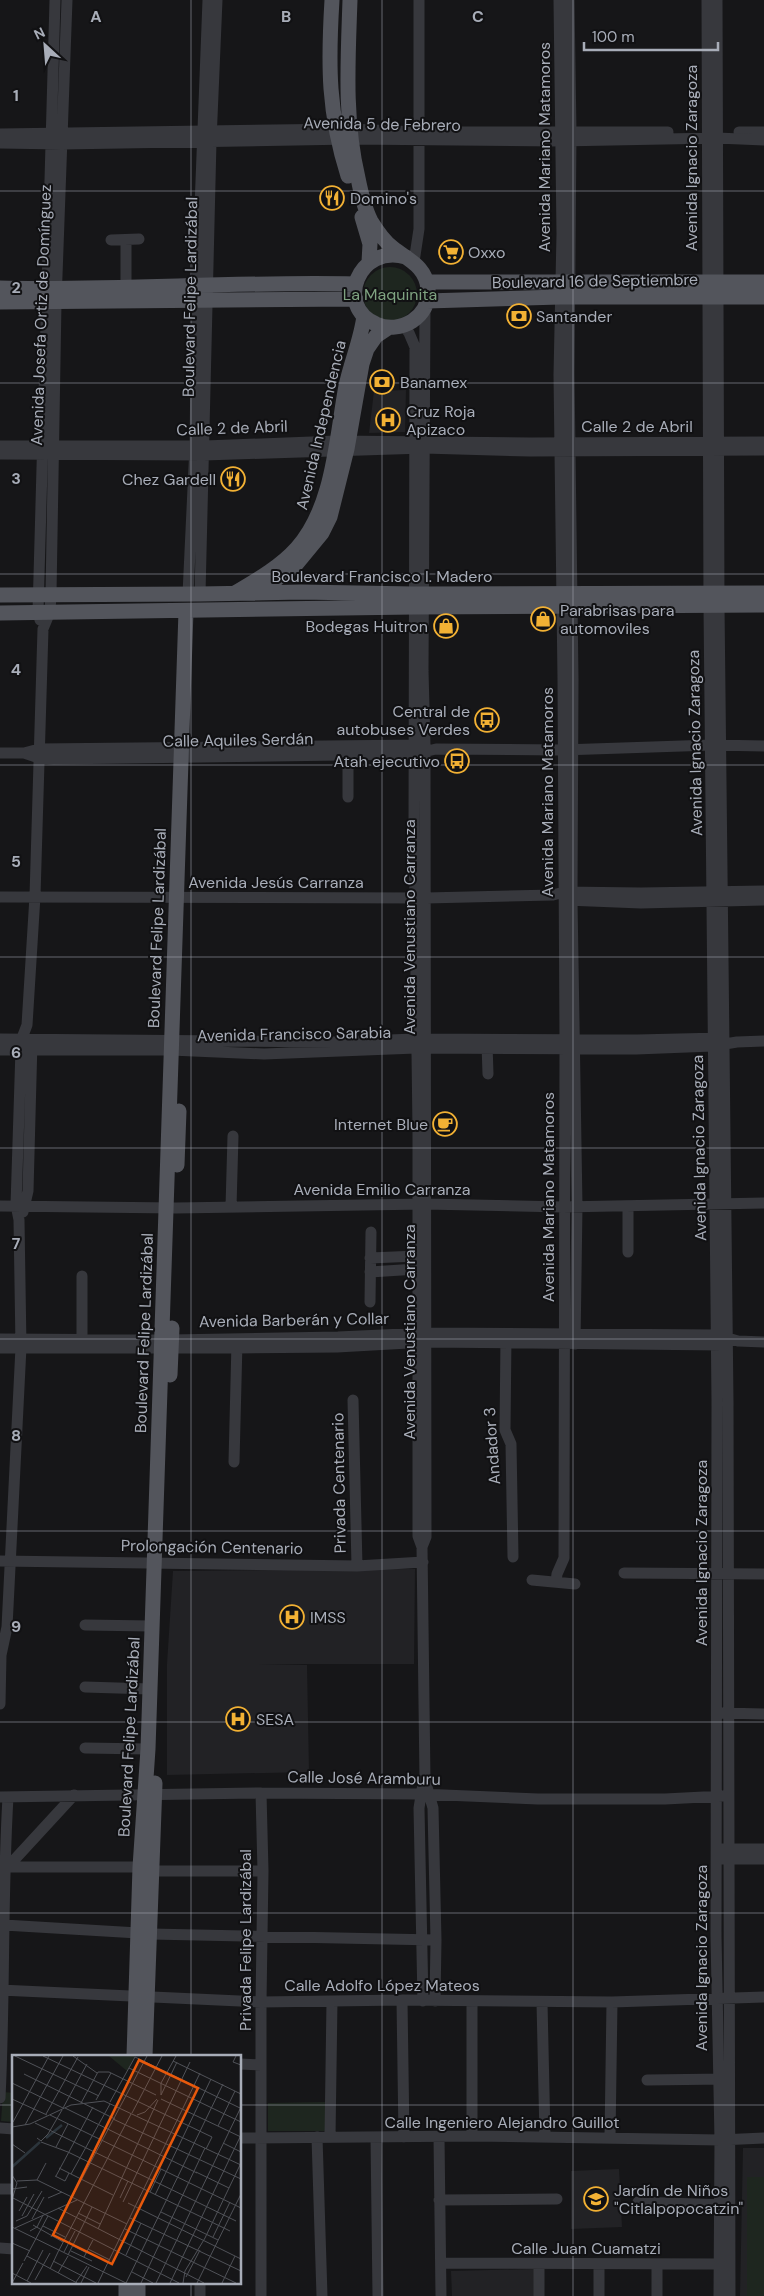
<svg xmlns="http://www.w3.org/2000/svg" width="764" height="2296" viewBox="0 0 764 2296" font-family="'DM Sans',sans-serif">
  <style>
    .built { fill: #222225 }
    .green { fill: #1e261f }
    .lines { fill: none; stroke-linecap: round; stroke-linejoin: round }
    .minor { stroke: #37383d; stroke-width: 11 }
    .major { stroke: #53555c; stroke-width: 15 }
    .grid { fill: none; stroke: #a8adb8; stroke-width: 1; stroke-opacity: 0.55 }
    .labels { text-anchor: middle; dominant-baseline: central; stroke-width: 4; stroke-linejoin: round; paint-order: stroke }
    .street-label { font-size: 16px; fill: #a8adb8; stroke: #111113 }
    .poi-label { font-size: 16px; fill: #a8adb8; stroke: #111113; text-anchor: start }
    .park-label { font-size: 16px; fill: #7fa381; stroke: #111113 }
    .inset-river { fill: none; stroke: #2c353c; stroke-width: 2.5 }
    .inset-road { fill: none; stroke: #505258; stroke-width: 1 }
    .view { fill: #e8590c; fill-opacity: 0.15; stroke: #e8590c; stroke-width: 2.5 }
    .inset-edge { fill: none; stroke: #a8adb8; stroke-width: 2.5 }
    .grid-label { font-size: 16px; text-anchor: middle; font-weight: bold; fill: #a8adb8; stroke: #111113; stroke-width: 4; stroke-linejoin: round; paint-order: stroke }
  </style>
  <rect width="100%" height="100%" fill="#161618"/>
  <path class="built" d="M406,390l-1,42 -36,1 5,-42z
    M415,1569l-1,95h-155l48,1 2,107 -142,3v-111l6,-93z
    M743,2148h21v148h-24z
    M619,2169l3,58 -51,2v-58z
    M536,2269v27h-84l-1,-25z"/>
  <path class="green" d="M363 294a27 27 0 1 1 54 0a27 27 0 1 1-54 0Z
    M3,2092l11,1v29l-13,-1z
    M327,2102l1,29h-60v-28z
    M747,2177h17v119h-17z"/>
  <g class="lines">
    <path class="minor" d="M569,0l2,132 -2,242 4,305 -1,221 5,306 -2,138
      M707,0l2,606 8,796 -1,534 4,204 -1,156
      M717,0l2,606 9,795 2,895
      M739,132h25
      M0,134l349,-5 70,3h249
      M0,143l62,1 289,-5 208,2 158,-3 47,2
      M111,240l28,-1
      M414,262l5,-33v-229
      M126,287v-47
      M404,326l5,7 6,14 -1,479 4,304v406l4,11 3,233 8,28 3,132 -1,61
      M0,446h205l132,-5 193,2 234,-1
      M0,454l204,1 220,-7 106,3 234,-1
      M188,594l7,-148 2,-161 11,-285
      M200,594l11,-453 6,-141
      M40,620l-2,-8 17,-612
      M0,753h24l15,-4 381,-4
      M24,753l15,5 15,1 361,-5 21,-5 126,1 150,-5 52,1
      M348,797v-50
      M0,897l426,1 127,-3 11,-3 77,1 123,-2
      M566,900l75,3 123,-3
      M0,1039l334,3 82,-3 221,1 84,-2
      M487,1044l1,30
      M0,1050h171l93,4 152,-6 220,1 77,-3 24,-4 27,-1
      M0,1206l176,2 249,-4 138,3 201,-4
      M231,1207l2,-71
      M23,1212l5,-21 4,-150
      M628,1252v-46
      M370,1258l47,-2
      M370,1272l47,-3
      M370,1302l1,-70
      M506,1337l-1,93 6,14 2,113
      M0,1339l171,1 167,-3 88,-4 291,2 21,6 26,1
      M82,1344v-68
      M0,1348h237l100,-1 89,-5 296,3
      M353,1400l4,166
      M234,1462l3,-120
      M422,1547l4,-10 -1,-792 -2,-74 2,-364
      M0,1561l357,5 66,-4
      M624,1573l140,1
      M532,1580l43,4
      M556,1582l1,-8 7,-16 1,-518 -2,-361 -4,-304 3,-141 -3,-234
      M85,1625l66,1
      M85,1687l65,2
      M0,1704l1,-49 6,-28 14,-280 -2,-127 -3,-15 5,-156 1,-11 5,-13 8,-129 8,-267 7,-17 1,-18 5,-291 11,-303
      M722,1713l42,1
      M85,1748l63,1
      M422,1789l-3,19 4,193
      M261,1793l2,78 -2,131v294
      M0,1797l261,-4 159,1 118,5h127l58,-3
      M721,1849h43
      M721,1859h43
      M8,1867h132
      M4,1871l70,-76
      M154,1871h109
      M4,1925l134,8
      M151,1934l285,6
      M0,1990l261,12 141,-2 210,2 152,-5
      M402,2000l2,137
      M472,2002v134
      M542,2002l3,135
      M240,2064l21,1
      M647,2080l78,-1
      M0,2098c5,-100 2,-201 8,-301
      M0,2128l14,1
      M317,2137l5,159
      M330,2137l2,-136
      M376,2137l2,159
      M439,2137l2,159
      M240,2138l232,-2 248,4 44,-2
      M610,2138l2,-136
      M0,2189h14
      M439,2200l118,-1
      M638,2202l88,3
      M0,2248l14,1
      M441,2263l283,1
      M539,2264v32
      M657,2264v32
      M200,2296v-14
      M599,2296v-32"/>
    <path class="major" d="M332,0c-4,65 -4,113 16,176
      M350,0c-2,60 -6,119 8,178 3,15 6,30 13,43 6,10 13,20 22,27 15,12 33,18 35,41 3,28 -28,46 -52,35 -42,-18 -17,-81 30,-67
      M362,217l8,27 -1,18
      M427,282h337
      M0,288c118,3 237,-7 355,-4
      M427,301l133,-4h204
      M0,302l356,-3
      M235,593c22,-13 45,-26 62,-45 37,-42 39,-109 49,-162 5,-24 15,-46 18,-70
      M256,593l38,-26 28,-34 8,-16 17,-68 15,-85 5,-15 9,-13 12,-8
      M0,595l200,-1 101,-2 113,2 350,-1
      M0,613l414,-6 350,-2
      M177,1165l2,-54
      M170,1375l2,-47
      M134,2056l6,-189 8,-118 38,-1138
      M145,2056l10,-273
      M126,2296v-14
      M138,2296v-14"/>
  </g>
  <path class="grid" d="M191,0v2056M382,0v2296M573,0v2296M0,191h764M0,383h764M0,574h764M0,765h764M0,957h764M0,1148h764M0,1339h764M0,1531h764M0,1722h764M0,1913h764M0,2105h14M240,2105h524M191,2282v14"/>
  <defs>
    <g id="restaurant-ring" transform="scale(1.25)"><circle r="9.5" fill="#111113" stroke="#f2b134" stroke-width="1.5"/><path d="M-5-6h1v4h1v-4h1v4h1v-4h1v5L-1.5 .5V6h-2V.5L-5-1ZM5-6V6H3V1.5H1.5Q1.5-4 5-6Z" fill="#f2b134"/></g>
    <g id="supermarket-ring" transform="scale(1.25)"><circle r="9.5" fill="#111113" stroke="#f2b134" stroke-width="1.5"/><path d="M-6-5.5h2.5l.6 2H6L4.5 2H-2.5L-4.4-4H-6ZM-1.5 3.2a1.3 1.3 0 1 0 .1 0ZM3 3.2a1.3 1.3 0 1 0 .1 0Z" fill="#f2b134"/></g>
    <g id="bank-ring" transform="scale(1.25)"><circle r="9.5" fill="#111113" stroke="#f2b134" stroke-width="1.5"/><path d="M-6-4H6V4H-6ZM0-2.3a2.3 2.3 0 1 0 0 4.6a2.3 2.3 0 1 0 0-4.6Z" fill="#f2b134"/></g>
    <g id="hospital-ring" transform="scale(1.25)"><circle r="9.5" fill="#111113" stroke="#f2b134" stroke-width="1.5"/><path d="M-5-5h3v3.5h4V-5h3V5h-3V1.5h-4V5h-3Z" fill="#f2b134"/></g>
    <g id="shop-ring" transform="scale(1.25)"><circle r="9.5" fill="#111113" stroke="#f2b134" stroke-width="1.5"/><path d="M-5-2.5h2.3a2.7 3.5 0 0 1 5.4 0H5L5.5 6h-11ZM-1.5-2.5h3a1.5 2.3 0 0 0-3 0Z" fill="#f2b134"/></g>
    <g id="bus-ring" transform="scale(1.25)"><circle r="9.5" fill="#111113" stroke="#f2b134" stroke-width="1.5"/><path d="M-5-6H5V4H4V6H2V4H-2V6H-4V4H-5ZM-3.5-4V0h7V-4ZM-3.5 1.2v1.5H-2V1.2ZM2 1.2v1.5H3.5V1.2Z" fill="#f2b134"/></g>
    <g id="cafe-ring" transform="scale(1.25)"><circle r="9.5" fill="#111113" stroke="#f2b134" stroke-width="1.5"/><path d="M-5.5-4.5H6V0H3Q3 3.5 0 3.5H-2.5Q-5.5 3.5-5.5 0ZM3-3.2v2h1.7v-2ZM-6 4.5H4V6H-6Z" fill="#f2b134"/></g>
    <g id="school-ring" transform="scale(1.25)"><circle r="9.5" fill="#111113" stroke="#f2b134" stroke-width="1.5"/><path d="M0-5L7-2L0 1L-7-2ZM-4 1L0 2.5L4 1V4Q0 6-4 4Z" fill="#f2b134"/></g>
  </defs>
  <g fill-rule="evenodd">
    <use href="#restaurant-ring" x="332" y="198"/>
    <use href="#supermarket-ring" x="451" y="252"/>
    <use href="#bank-ring" x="519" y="316"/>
    <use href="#bank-ring" x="382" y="382"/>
    <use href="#hospital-ring" x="388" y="420"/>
    <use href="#restaurant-ring" x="233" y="479"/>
    <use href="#shop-ring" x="543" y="619"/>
    <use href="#shop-ring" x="446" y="626"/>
    <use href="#bus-ring" x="487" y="720"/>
    <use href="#bus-ring" x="457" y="761"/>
    <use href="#cafe-ring" x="445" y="1124"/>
    <use href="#hospital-ring" x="292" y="1617"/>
    <use href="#hospital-ring" x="238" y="1719"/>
    <use href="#school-ring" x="596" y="2199"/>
  </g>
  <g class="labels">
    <g class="street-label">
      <text transform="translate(382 124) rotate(1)">Avenida 5 de Febrero</text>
      <text transform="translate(544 147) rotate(-90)">Avenida Mariano Matamoros</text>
      <text transform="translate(691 158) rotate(-90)">Avenida Ignacio Zaragoza</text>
      <text transform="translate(595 281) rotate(-1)">Boulevard 16 de Septiembre</text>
      <text transform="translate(190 297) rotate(-89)">Boulevard Felipe Lardizábal</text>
      <text transform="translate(41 315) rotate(-88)">Avenida Josefa Ortiz de Domínguez</text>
      <text transform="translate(321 425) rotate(-77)">Avenida Independencia</text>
      <text x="637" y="426">Calle 2 de Abril</text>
      <text transform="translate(232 428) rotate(-2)">Calle 2 de Abril</text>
      <text x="382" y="576">Boulevard Francisco I. Madero</text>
      <text transform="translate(238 740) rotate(-1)">Calle Aquiles Serdán</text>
      <text transform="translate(695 743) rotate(-91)">Avenida Ignacio Zaragoza</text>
      <text transform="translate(547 792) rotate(-90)">Avenida Mariano Matamoros</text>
      <text x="276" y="882">Avenida Jesús Carranza</text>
      <text transform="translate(409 927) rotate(-90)">Avenida Venustiano Carranza</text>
      <text transform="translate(157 928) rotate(-88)">Boulevard Felipe Lardizábal</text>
      <text transform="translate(294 1034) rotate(-1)">Avenida Francisco Sarabia</text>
      <text transform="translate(699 1148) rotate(-91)">Avenida Ignacio Zaragoza</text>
      <text x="382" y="1189">Avenida Emilio Carranza</text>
      <text transform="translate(548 1197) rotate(-90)">Avenida Mariano Matamoros</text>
      <text transform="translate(294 1320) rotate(-1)">Avenida Barberán y Collar</text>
      <text transform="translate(409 1332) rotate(-90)">Avenida Venustiano Carranza</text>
      <text transform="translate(144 1333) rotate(-88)">Boulevard Felipe Lardizábal</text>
      <text transform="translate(492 1446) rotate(-94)">Andador 3</text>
      <text transform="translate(339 1483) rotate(-91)">Privada Centenario</text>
      <text transform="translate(212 1547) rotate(1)">Prolongación Centenario</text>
      <text transform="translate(701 1553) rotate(-90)">Avenida Ignacio Zaragoza</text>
      <text transform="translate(129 1737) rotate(-87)">Boulevard Felipe Lardizábal</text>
      <text transform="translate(364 1778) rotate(1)">Calle José Aramburu</text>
      <text transform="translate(245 1940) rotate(-90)">Privada Felipe Lardizábal</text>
      <text transform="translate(701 1958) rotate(-90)">Avenida Ignacio Zaragoza</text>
      <text x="382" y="1985">Calle Adolfo López Mateos</text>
      <text x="502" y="2122">Calle Ingeniero Alejandro Guillot</text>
      <text x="586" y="2248">Calle Juan Cuamatzi</text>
    </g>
    <g class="poi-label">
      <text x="350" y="198">Domino's</text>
      <text x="468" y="252">Oxxo</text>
      <text x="536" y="316">Santander</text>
      <text x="400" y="382">Banamex</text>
      <text x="406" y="411">Cruz Roja<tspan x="406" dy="18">Apizaco</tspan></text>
      <text x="216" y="479" text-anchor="end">Chez Gardell</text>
      <text x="560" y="610">Parabrisas para<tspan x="560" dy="18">automoviles</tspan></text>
      <text x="428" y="626" text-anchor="end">Bodegas Huitron</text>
      <text x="470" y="711" text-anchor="end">Central de<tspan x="470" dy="18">autobuses Verdes</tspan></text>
      <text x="440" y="761" text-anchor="end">Atah ejecutivo</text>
      <text x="428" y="1124" text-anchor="end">Internet Blue</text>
      <text x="310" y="1617">IMSS</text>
      <text x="256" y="1719">SESA</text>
      <text x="614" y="2190">Jardín de Niños<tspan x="614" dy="18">"Citlalpopocatzin"</tspan></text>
    </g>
    <g class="park-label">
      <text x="390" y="294">La Maquinita</text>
    </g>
  </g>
  <g transform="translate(12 2055)">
    <rect width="229" height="229" fill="#161618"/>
    <path d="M97,1h26l-8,15z" fill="#1e261f"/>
    <path class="inset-river" d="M34,83l16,-13M0,112l28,-25"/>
    <path class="inset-road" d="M3,1l84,40M31,1l169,81 -6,12M61,1l24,17M224,1l-3,6 8,3M123,2l105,51M161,6l68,33M117,13l112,54M12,19l91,45M0,28l51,25 24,-44M149,40l16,-33M149,40v-12l15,-27M0,44l35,16M149,44l80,38M84,45l15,-27M98,47l25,-45M69,48l17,-31h11l47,23M53,53l132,65M120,58l30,-57M34,59l32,-57M38,60l191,93M125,60l8,-3 12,-13M101,64l128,60M1,67l36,-66M23,68l201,98M13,70l38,-69M206,71l17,-35M0,72l18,-3 41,-19 33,-4 137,64M25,83l4,3 7,-7 14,-24M29,87l27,10 162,79M211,88l18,9M0,89l13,9M44,92l12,-23M47,113l54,27M184,117l33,16M59,119l39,-70M0,120l5,8 -5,17M43,121l10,5 4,-8M44,121l37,-69M25,125l9,-17M5,126l20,-1 90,44M0,134l15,-2M138,137l11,-23M143,140l56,-116M1,143l166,85M36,143l14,-6M108,143l8,-17M111,147l67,-140M116,148l113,56M46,153l146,75M7,156l8,-14M149,157l57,28M66,158l22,11M10,161l12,-22M118,163l111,53M20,164l12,-22M4,166l11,-5 15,-25M21,170l30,17M31,171l22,11M0,172l114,56M3,173l62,-28M86,174l60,-129M113,174l111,54M18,176l7,-4 6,-12M39,182l96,-181M201,182l17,-35M0,188l18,8M61,191l14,7M76,194l22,11M59,196l21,10M46,197l73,-138M52,197l11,-21M56,200l24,-48M114,200l15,-32M15,201l50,27M72,202l9,-17M12,206l24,-45M41,206l43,22M38,214l8,-17M120,217l21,11M0,218l19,10M46,218l10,-17M174,222l14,-27M23,225l15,-27M15,226l16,-31M64,227l11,-16M0,228l11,-20M69,228l8,-16M86,228l102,-210M114,228l97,-199M129,228l64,-135M144,228l85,-176M158,228l71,-148M171,228l2,-12 20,-33 35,-73M185,228l44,-89M210,228l13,-27"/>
    <path class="view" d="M127,5l59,28 -86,176 -59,-29z"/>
    <rect width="229" height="229" class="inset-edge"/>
  </g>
  <g class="grid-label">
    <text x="96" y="22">A</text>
    <text x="286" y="22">B</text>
    <text x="478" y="22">C</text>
    <text x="16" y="101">1</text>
    <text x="16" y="293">2</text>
    <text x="16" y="484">3</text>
    <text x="16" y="675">4</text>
    <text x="16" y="867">5</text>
    <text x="16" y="1058">6</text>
    <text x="16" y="1249">7</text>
    <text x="16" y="1441">8</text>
    <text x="16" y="1632">9</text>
  </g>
  <g transform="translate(45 45) rotate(334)" stroke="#111113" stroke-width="4" paint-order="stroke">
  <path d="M0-4L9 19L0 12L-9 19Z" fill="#a8adb8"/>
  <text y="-8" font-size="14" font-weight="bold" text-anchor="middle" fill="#a8adb8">N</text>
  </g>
  <path d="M584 42v8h134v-8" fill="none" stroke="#a8adb8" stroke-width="2.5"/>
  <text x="592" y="42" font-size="15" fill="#a8adb8" stroke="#111113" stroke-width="4" paint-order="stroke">100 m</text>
</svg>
